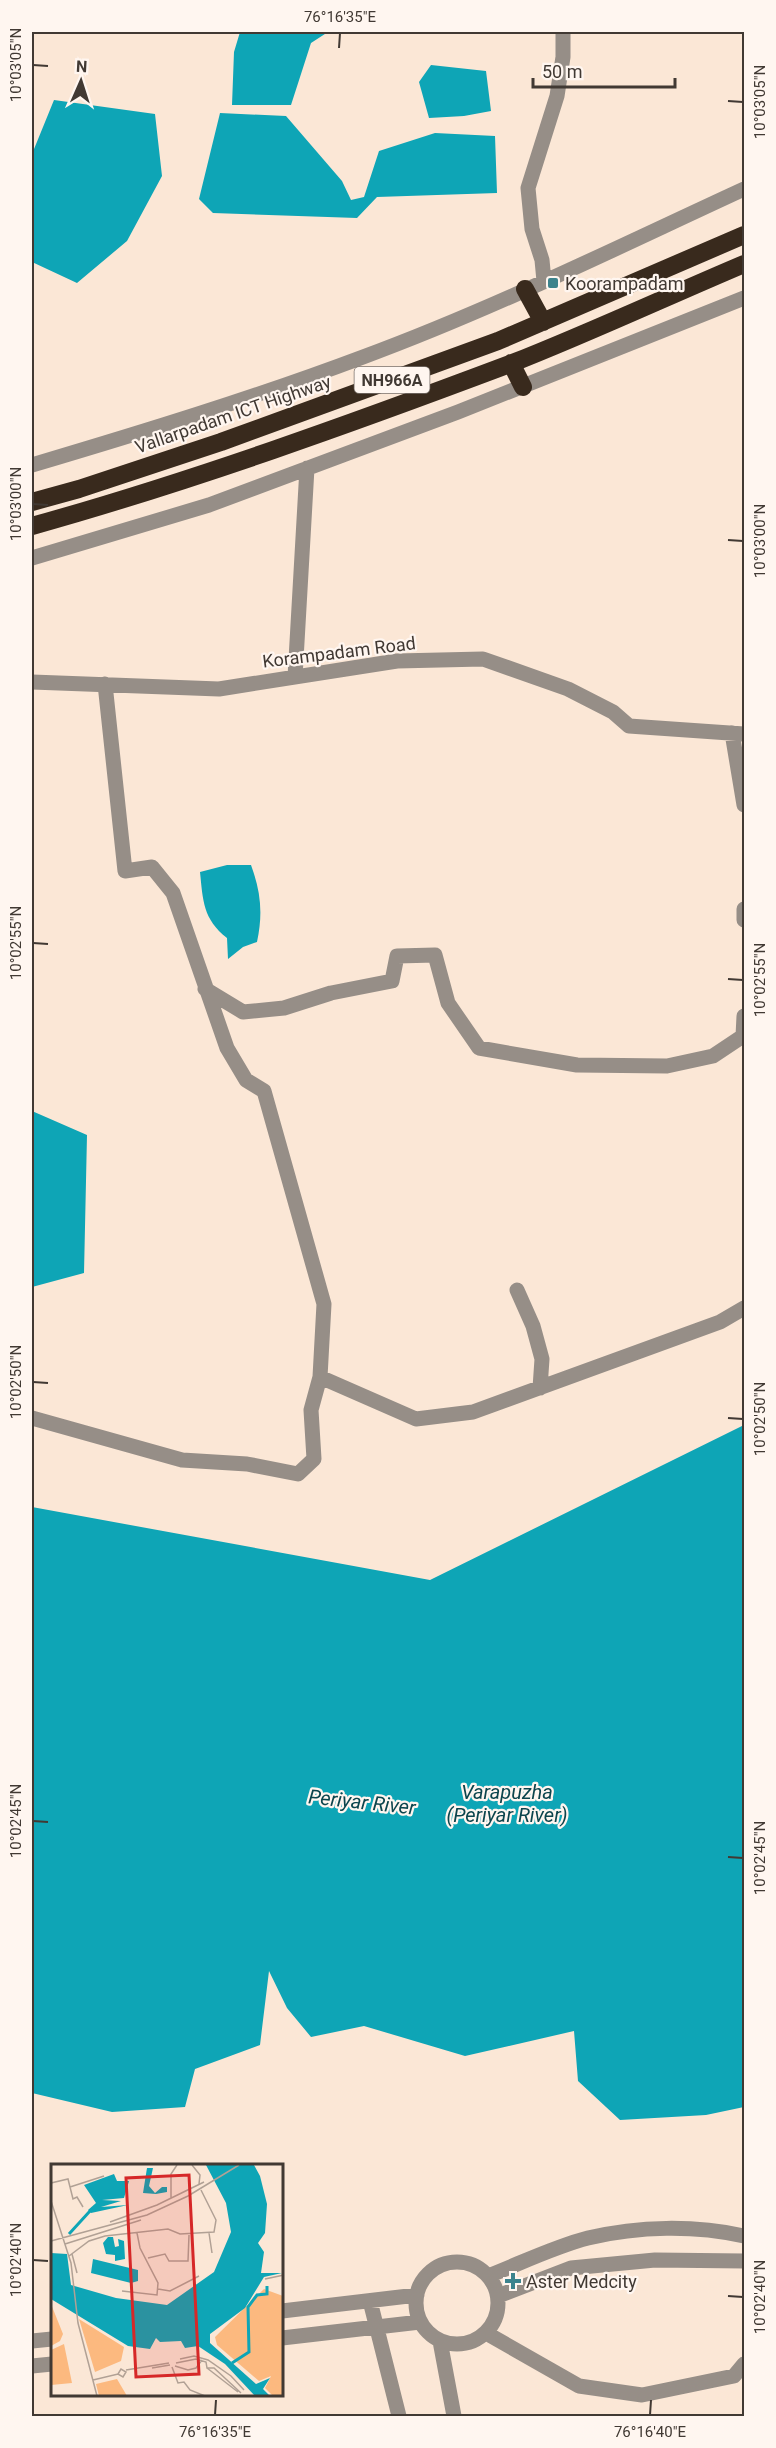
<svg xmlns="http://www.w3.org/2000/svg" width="776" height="2448" viewBox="0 0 776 2448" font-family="Roboto,sans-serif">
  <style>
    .water { fill: #0ea5b6 }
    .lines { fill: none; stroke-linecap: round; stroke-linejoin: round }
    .minor { stroke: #968e87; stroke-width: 15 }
    .highway { stroke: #392a1d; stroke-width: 18 }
    .ticks { fill: none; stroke: #413933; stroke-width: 2 }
    .poi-dot { fill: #3c838d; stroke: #fff6f0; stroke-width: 2 }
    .labels { text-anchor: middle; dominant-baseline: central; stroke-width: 4.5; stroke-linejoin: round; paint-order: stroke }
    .shield { fill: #fff6f0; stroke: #7a726c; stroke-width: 1.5 }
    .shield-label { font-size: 16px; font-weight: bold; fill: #413933 }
    .poi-label { font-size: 18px; fill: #413933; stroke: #fff6f0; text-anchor: start }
    .street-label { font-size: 18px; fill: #413933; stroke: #fff6f0 }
    .water-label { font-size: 20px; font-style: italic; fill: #0c454d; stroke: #fff6f0 }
    .inset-river { fill: none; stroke: #0ea5b6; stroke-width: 3 }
    .inset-road { fill: none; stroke: #b1a195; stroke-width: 1.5 }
    .view { fill: #d62828; fill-opacity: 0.15; stroke: #d62828; stroke-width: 3 }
    .inset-edge { fill: none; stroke: #413933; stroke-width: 3 }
    .neatline { fill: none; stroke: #413933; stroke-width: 2 }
    .ticks-label { font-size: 15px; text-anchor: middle; fill: #413933 }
  </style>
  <rect width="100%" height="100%" fill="#fbe7d6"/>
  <path class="water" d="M240,32h88l-17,11 -20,62h-59l2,-53z
    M431,65l55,6 5,40 -27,5 -35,2 -10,-36z
    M54,100l101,14 7,62 -35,65 -50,42 -45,-21v-108z
    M220,113l66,3 56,65 9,19 13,-3 15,-46 56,-18 60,3 2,57 -120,4 -20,21 -144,-5 -14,-14z
    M227,865h24c10,27 12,49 6,77l-14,5 -15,12 -1,-21c-24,-19 -24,-37 -27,-66z
    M32,1111l55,24 -3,138 -52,14z
    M744,1425v682l-38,8 -86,5 -42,-39 -4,-50 -109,25 -101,-30 -53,11 -24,-29 -18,-37 -9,74 -65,24 -10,38 -73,5 -80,-19v-586l398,73z"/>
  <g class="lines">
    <path class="minor" d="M544,281l-2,-21 -10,-31 -4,-41 29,-92 6,-39v-25
      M32,465c111,-33 222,-67 331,-108 130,-48 255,-110 381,-168
      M32,558l177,-53 249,-93 286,-114
      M295,677l12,-209
      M32,682l187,7 178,-28 86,-2 85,30 45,23 16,14 115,8
      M732,733l12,72
      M744,909v11
      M205,989l38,23 41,-4 47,-15 61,-12 5,-25 38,-1 13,48 31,45 98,17 90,1 46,-10 30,-20 1,-20
      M517,1290l16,36 9,33 -2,29
      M320,1377l96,42 57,-7 247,-90 24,-14
      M32,1418l150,42 65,4 51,10 16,-15 -3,-49 9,-33 4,-73 -60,-213 -18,-11 -19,-32 -54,-155 -21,-26 -27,4 -20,-187
      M416 2303a41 41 0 1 1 82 0a41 41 0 1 1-82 0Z
      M488,2276c31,-12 68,-30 100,-38 51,-12 106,-13 156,-2
      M498,2296l73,-28 84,-8 89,1
      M370,2301l29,115
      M282,2311l135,-16
      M486,2333l93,53 63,9 92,-19 10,-12
      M282,2338l138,-16
      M32,2341l20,-2
      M440,2341l14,75
      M32,2366l20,-2"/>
    <path class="highway" d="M525,289l18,33
      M511,363l12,24
      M32,502l47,-13 142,-47 277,-101 246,-106
      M32,526c161,-45 321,-103 478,-162 79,-31 156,-67 234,-100"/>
  </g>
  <path class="ticks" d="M339,48l1,-15M33,65l15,1M728,101l15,1M33,504l15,1M728,540l15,1M33,943l15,1M728,979l15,1M33,1382l15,1M728,1418l15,1M33,1821l15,1M728,1857l15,1M33,2260l15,1M728,2296l15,1M215,2415l1,-15M650,2415l1,-15"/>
  <g class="poi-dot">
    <rect x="547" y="277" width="12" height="12" rx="3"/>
    <path d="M510 2272h6v6h6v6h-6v6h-6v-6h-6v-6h6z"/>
  </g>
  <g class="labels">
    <rect class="shield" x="354.5" y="367" width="75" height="26" rx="4.5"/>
    <g class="shield-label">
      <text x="392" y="380">NH966A</text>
    </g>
    <g class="poi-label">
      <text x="565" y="283">Koorampadam</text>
      <text x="526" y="2281">Aster Medcity</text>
    </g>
    <g class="street-label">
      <text transform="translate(233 414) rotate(-19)">Vallarpadam ICT Highway</text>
      <text transform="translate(339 652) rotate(-7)">Korampadam Road</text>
    </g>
    <g class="water-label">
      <text x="507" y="1792">Varapuzha<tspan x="507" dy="23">(Periyar River)</tspan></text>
      <text transform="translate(362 1802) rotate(6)">Periyar River</text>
    </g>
  </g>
  <g transform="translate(51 2164)">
    <rect width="232" height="232" fill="#fbe7d6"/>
    <path d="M213,125l19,7v100h-10l-8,-8 6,-12 -12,5 -42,-36 -2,-8zM0,140l12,30 -3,7 -9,5zM28,155l45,28 -3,14 -26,11zM13,180l8,39 -21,2v-35zM66,215l10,17h-28l-3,-12z" fill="#fcb97f"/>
    <path d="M155,1h48l6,11 7,28 -2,29 -7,10 6,9 -3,21h21l-18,4 -19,31 -35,26v9l46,41 14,-6 -7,11 7,7h-15l-30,-32 -27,-18 -13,2 -4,-7 -21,1 -4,-4 -6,11 -22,-3 -77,-47v-46l16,1 4,31 45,13 51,7 47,-33 17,-40 -5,-29zM96,4h6l-4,18 6,7 7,-6h5v5l-11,2 -13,-1zM63,10l3,7h12l-5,17 -22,2 19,1 -20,6 27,-2 -37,8 -3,-3 8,-7 -12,-18zM57,73h5l2,10 4,-1 -1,-7 6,2 1,18 -10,2v-6l-9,-1 -3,-11zM42,95l45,11v11l-7,2 -40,-10z" fill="#0ea5b6"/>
    <path class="inset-river" d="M18,70l21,-23M181,199l17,-11 -1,-45 9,-12 10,-1v-8"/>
    <path class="inset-road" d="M141,1l8,10 -1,9M0,19l17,-4 5,20 4,-2 6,10M19,23l34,-11M120,34v-24l6,-9M0,37l20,62 7,60 19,73M59,58l47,-17 47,-23M158,69l3,20M0,77l96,-26 41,-19 51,-31M14,80l76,-24M21,90l5,19M18,92l20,-15 16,-5 63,-7 12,5 34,-2 2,-12 -15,-30M97,94l17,-4 4,7h19l1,-26M214,115l19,-4M107,125l12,2 29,-15M71,127l35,4 1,-12 -18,-35 -3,-15M129,195l14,-3 14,4 23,16 13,14M125,199l20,-4 10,3 1,6h7l27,25M124,202l13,4 8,-2 6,-8M121,203l6,16 6,-1 6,8 15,6M101,204l18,-3M156,204l31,24M75,206l43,-7M42,216l25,-6 5,3 3,-5 -5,-3 -3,5"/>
    <path class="view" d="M138,11l10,199 -63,3 -10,-199z"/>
    <rect width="232" height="232" class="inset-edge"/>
  </g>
  <rect width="776" height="2448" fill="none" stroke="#fff6f0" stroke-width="66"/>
  <g transform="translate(81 81) rotate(3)" stroke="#fff6f0" stroke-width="4.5" paint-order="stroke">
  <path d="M0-4.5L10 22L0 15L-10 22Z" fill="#413933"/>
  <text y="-9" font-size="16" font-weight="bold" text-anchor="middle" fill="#413933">N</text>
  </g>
  <path d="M533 78v9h142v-9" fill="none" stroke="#413933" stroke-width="3"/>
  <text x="542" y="78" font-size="18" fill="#413933" stroke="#fff6f0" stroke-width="4.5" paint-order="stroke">50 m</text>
  <rect x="33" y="33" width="710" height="2382" class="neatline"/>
  <g class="ticks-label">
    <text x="340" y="22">76°16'35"E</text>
    <text transform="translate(16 65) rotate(-90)" y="5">10°03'05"N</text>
    <text transform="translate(760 102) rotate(-90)" y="5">10°03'05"N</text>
    <text transform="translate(16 504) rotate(-90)" y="5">10°03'00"N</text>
    <text transform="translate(760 541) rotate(-90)" y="5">10°03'00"N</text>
    <text transform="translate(16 943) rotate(-90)" y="5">10°02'55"N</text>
    <text transform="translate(760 980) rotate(-90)" y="5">10°02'55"N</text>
    <text transform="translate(16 1382) rotate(-90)" y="5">10°02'50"N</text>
    <text transform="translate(760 1419) rotate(-90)" y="5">10°02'50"N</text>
    <text transform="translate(16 1821) rotate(-90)" y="5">10°02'45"N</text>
    <text transform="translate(760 1858) rotate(-90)" y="5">10°02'45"N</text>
    <text transform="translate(16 2260) rotate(-90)" y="5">10°02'40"N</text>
    <text transform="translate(760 2297) rotate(-90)" y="5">10°02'40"N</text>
    <text x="215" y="2437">76°16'35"E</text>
    <text x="650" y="2437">76°16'40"E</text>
  </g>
</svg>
